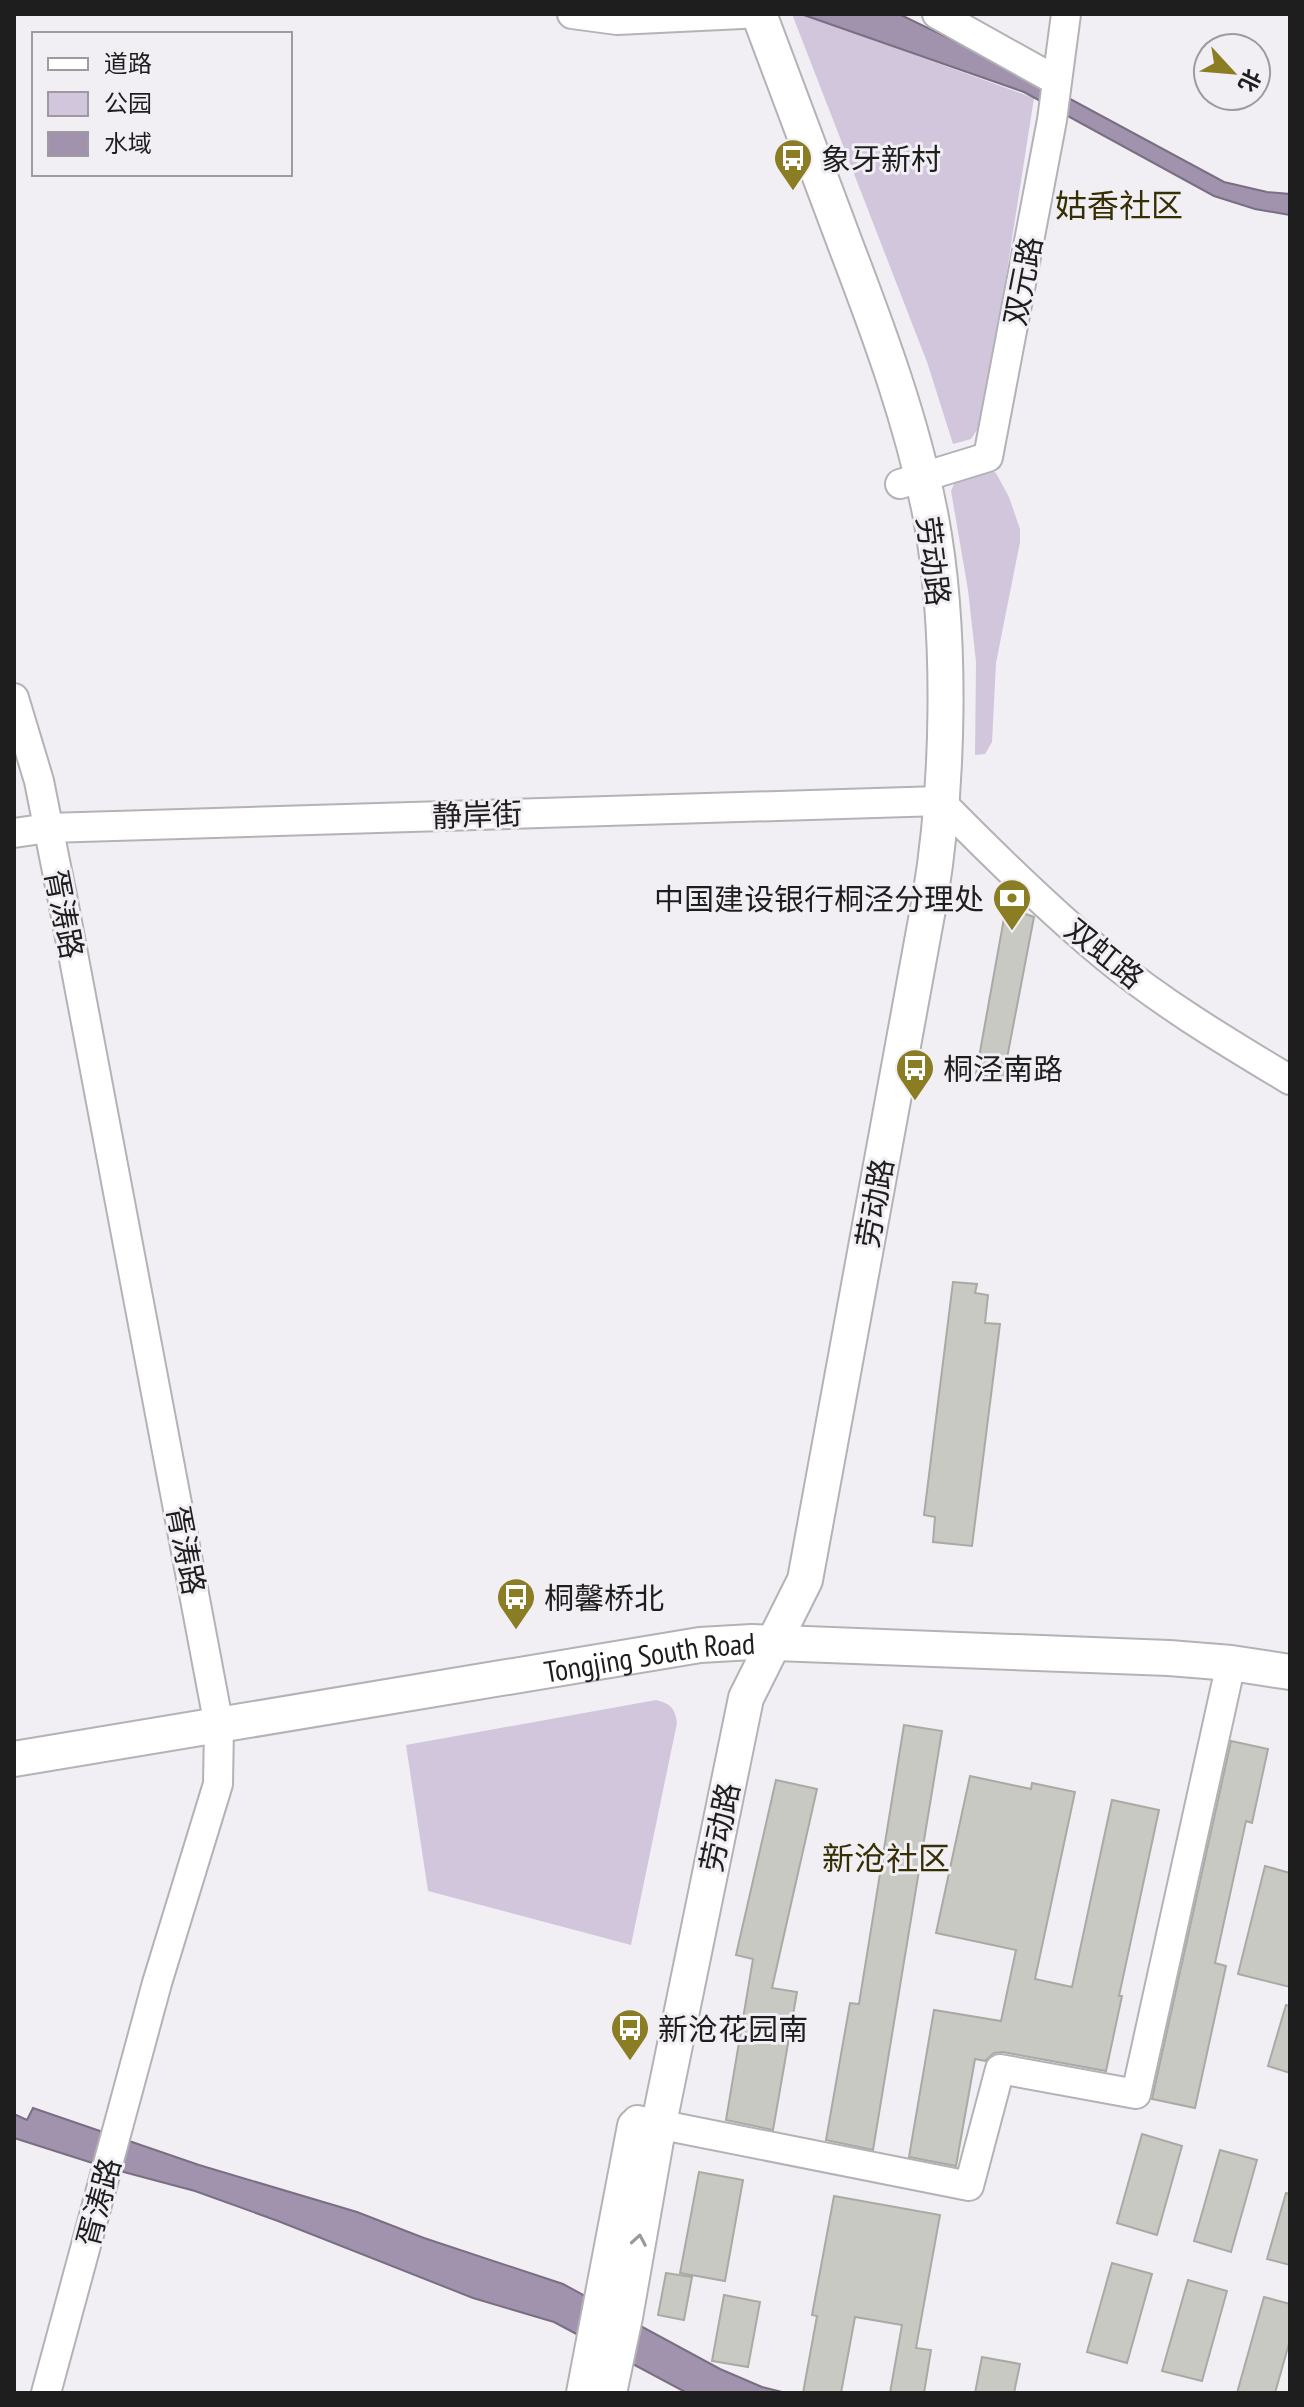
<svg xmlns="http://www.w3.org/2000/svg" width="1304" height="2407" viewBox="0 0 1304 2407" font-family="'PT Sans Narrow','Noto Sans SC',sans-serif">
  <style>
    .green { fill: #d2c6dd }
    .water { fill: #a192ad; stroke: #7a6f82; stroke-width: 2 }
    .building { fill: #c9c9c4; stroke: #aaaaa5; stroke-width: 2 }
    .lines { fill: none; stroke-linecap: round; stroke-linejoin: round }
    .minor-casing { stroke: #b4b2b6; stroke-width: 32 }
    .major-casing { stroke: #b4b2b6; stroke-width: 38 }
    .minor { stroke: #fff; stroke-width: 28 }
    .major { stroke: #fff; stroke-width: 34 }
    .oneway { stroke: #9a9a9a }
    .labels { text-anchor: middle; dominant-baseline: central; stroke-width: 6; stroke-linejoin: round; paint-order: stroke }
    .poi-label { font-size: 30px; fill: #1f1e1f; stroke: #f1eff4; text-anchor: start }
    .street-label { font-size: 30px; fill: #1f1e1f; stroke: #f1eff4 }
    .neighbourhood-label { font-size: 32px; fill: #352f03; stroke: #f1eff4 }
  </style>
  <rect width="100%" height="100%" fill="#f1eff4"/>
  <path class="green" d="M792,14h9l34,12 199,72 -48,307 -5,19 -10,15 -18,5 -26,-82z
    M990,469l6,4 13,24 11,32v13l-24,121 -4,79 -7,12 -10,1 1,-93 -8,-72 -17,-99 4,-9z
    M656,1700c15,4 19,8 21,23l-46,222 -203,-54 -22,-146z"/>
  <path class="water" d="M801,14h98l136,66 189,102 43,10 23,2v21l-35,-6 -41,-13 -190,-104z
    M33,2108l166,57 158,47 67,26 139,46 157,85 42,18 24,6h-99l-133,-71 -81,-24 -195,-77 -83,-30 -90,-24 -91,-29v-24l13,6z"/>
  <path class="building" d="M1006,907l28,10 -31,162 -27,-5z
    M953,1282l24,2 -2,9 13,2 -3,28 15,1 -28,222 -39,-4 2,-25 -11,-2z
    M904,1725l38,6 -69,419 -47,-10 24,-137 9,1z
    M1231,1741l37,8 -16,74 -6,-2 -31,142 11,3 -31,142 -43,-9z
    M970,1776l61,13 1,-6 43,9 -40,187 37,8 40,-187 47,10 -40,186h3l-16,75 -103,-19 -9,1 -9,8 -10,-2 -19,107 -47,-9 25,-147 67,11 15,-71 -80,-17z
    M776,1780l41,9 -45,199 25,4 -24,138 -47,-10 27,-161 -17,-4z
    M1265,1866l25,7v114l-52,-13z
    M1286,2005l4,1v67l-22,-7z
    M1142,2134l40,12 -25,89 -40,-12z
    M1220,2150l37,10 -26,92 -37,-11z
    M699,2172l44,8 -18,101 -45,-8z
    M1286,2193l4,1v71l-23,-6z
    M834,2196l106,19 -24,133 15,2 -7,43h-34l12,-68 -47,-8 -14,76h-38l14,-77 -5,-1z
    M1112,2263l40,11 -25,89 -40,-11z
    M666,2273l26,4 -8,43 -26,-5z
    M1188,2280l39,11 -25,90 -40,-10z
    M724,2295l36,7 -12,65 -36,-6z
    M1264,2297l26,7v36l-15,53h-38z
    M982,2357l38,7 -6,29h-39z"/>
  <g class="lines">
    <g class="minor-casing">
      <path id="minor" d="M572,14l45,6 125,-6
        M937,14l120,67
        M900,484l88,-27 64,-337 14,-106
        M14,698l25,83 25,125 155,820 -1,58 -61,199 -111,410
        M14,833l34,-5 892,-27c53,54 107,107 166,156 57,47 121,85 184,123
        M637,2120l332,66 31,-117 136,25 95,-431"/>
    </g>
    <g class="major-casing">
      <g id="major">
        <path id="s1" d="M14,1759l686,-114 52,-3 417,16 62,5 59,9"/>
        <path d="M584,2393l51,-267"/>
        <path d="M609,2393l16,-76 34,-194 87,-425 59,-118 125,-682c19,-114 22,-267 1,-380 -18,-94 -51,-183 -85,-272 -29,-77 -58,-155 -87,-232"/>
      </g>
    </g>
    <use href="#minor" class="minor"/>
    <use href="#major" class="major"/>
  </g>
  <defs><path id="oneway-chevron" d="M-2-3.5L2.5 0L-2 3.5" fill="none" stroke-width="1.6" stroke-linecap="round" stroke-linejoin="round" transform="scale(2)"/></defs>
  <use class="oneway" href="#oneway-chevron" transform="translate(639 2240) rotate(-80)"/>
  <defs>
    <g id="bus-pin" transform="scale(2)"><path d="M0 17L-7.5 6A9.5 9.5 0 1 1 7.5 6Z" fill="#8a7d23" stroke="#f1eff4"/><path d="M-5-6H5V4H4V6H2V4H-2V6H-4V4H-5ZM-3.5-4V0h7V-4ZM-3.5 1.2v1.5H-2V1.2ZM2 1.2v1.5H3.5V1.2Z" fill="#fff"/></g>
    <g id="bank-pin" transform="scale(2)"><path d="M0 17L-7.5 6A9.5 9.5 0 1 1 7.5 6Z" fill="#8a7d23" stroke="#f1eff4"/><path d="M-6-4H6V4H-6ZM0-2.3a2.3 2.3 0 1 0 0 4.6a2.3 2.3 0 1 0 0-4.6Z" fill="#fff"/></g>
  </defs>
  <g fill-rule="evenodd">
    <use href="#bus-pin" x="793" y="158"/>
    <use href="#bank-pin" x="1012" y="898"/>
    <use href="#bus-pin" x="915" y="1068"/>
    <use href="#bus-pin" x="516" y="1597"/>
    <use href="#bus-pin" x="630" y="2028"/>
  </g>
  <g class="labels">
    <g class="poi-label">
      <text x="821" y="158">象牙新村</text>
      <text x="984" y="898" text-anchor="end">中国建设银行桐泾分理处</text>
      <text x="943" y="1068">桐泾南路</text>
      <text x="544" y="1597">桐馨桥北</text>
      <text x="658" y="2028">新沧花园南</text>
    </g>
    <g class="street-label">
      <text transform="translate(1022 281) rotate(-79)">双元路</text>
      <text transform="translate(934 561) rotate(83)">劳动路</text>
      <text transform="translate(477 814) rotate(-2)">静岸街</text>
      <text transform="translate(65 914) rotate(79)">胥涛路</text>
      <text transform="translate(1105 953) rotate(39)">双虹路</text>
      <text transform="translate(874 1203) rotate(-80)">劳动路</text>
      <text transform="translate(187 1550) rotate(79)">胥涛路</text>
      <text stroke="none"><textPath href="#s1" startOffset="644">Tongjing South Road</textPath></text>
      <text transform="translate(719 1827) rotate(-78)">劳动路</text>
      <text transform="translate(98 2202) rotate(-75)">胥涛路</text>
    </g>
    <g class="neighbourhood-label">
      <text x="1119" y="205">姑香社区</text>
      <text x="886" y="1858">新沧社区</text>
    </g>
  </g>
  <rect width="1304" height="2407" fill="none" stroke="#1f1e1f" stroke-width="32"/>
  <rect x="32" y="32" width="260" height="144" fill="#f1eff4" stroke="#9d9b9f" stroke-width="2"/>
  <rect x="48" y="58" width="40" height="12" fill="#ffffff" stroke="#9d9b9f" stroke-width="2"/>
  <text x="104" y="72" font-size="24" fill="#1f1e1f">道路</text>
  <rect x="48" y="92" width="40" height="24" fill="#d2c6dd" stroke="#9d9b9f" stroke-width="2"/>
  <text x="104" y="112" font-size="24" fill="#1f1e1f">公园</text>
  <rect x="48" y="132" width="40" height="24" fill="#a192ad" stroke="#9d9b9f" stroke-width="2"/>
  <text x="104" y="152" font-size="24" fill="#1f1e1f">水域</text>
  <g transform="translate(1232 72) rotate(116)"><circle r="38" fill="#f1eff4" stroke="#9d9b9f" stroke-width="2"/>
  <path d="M0-6L14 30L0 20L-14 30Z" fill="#8a7d23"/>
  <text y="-12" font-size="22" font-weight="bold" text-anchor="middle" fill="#1f1e1f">北</text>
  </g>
</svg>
